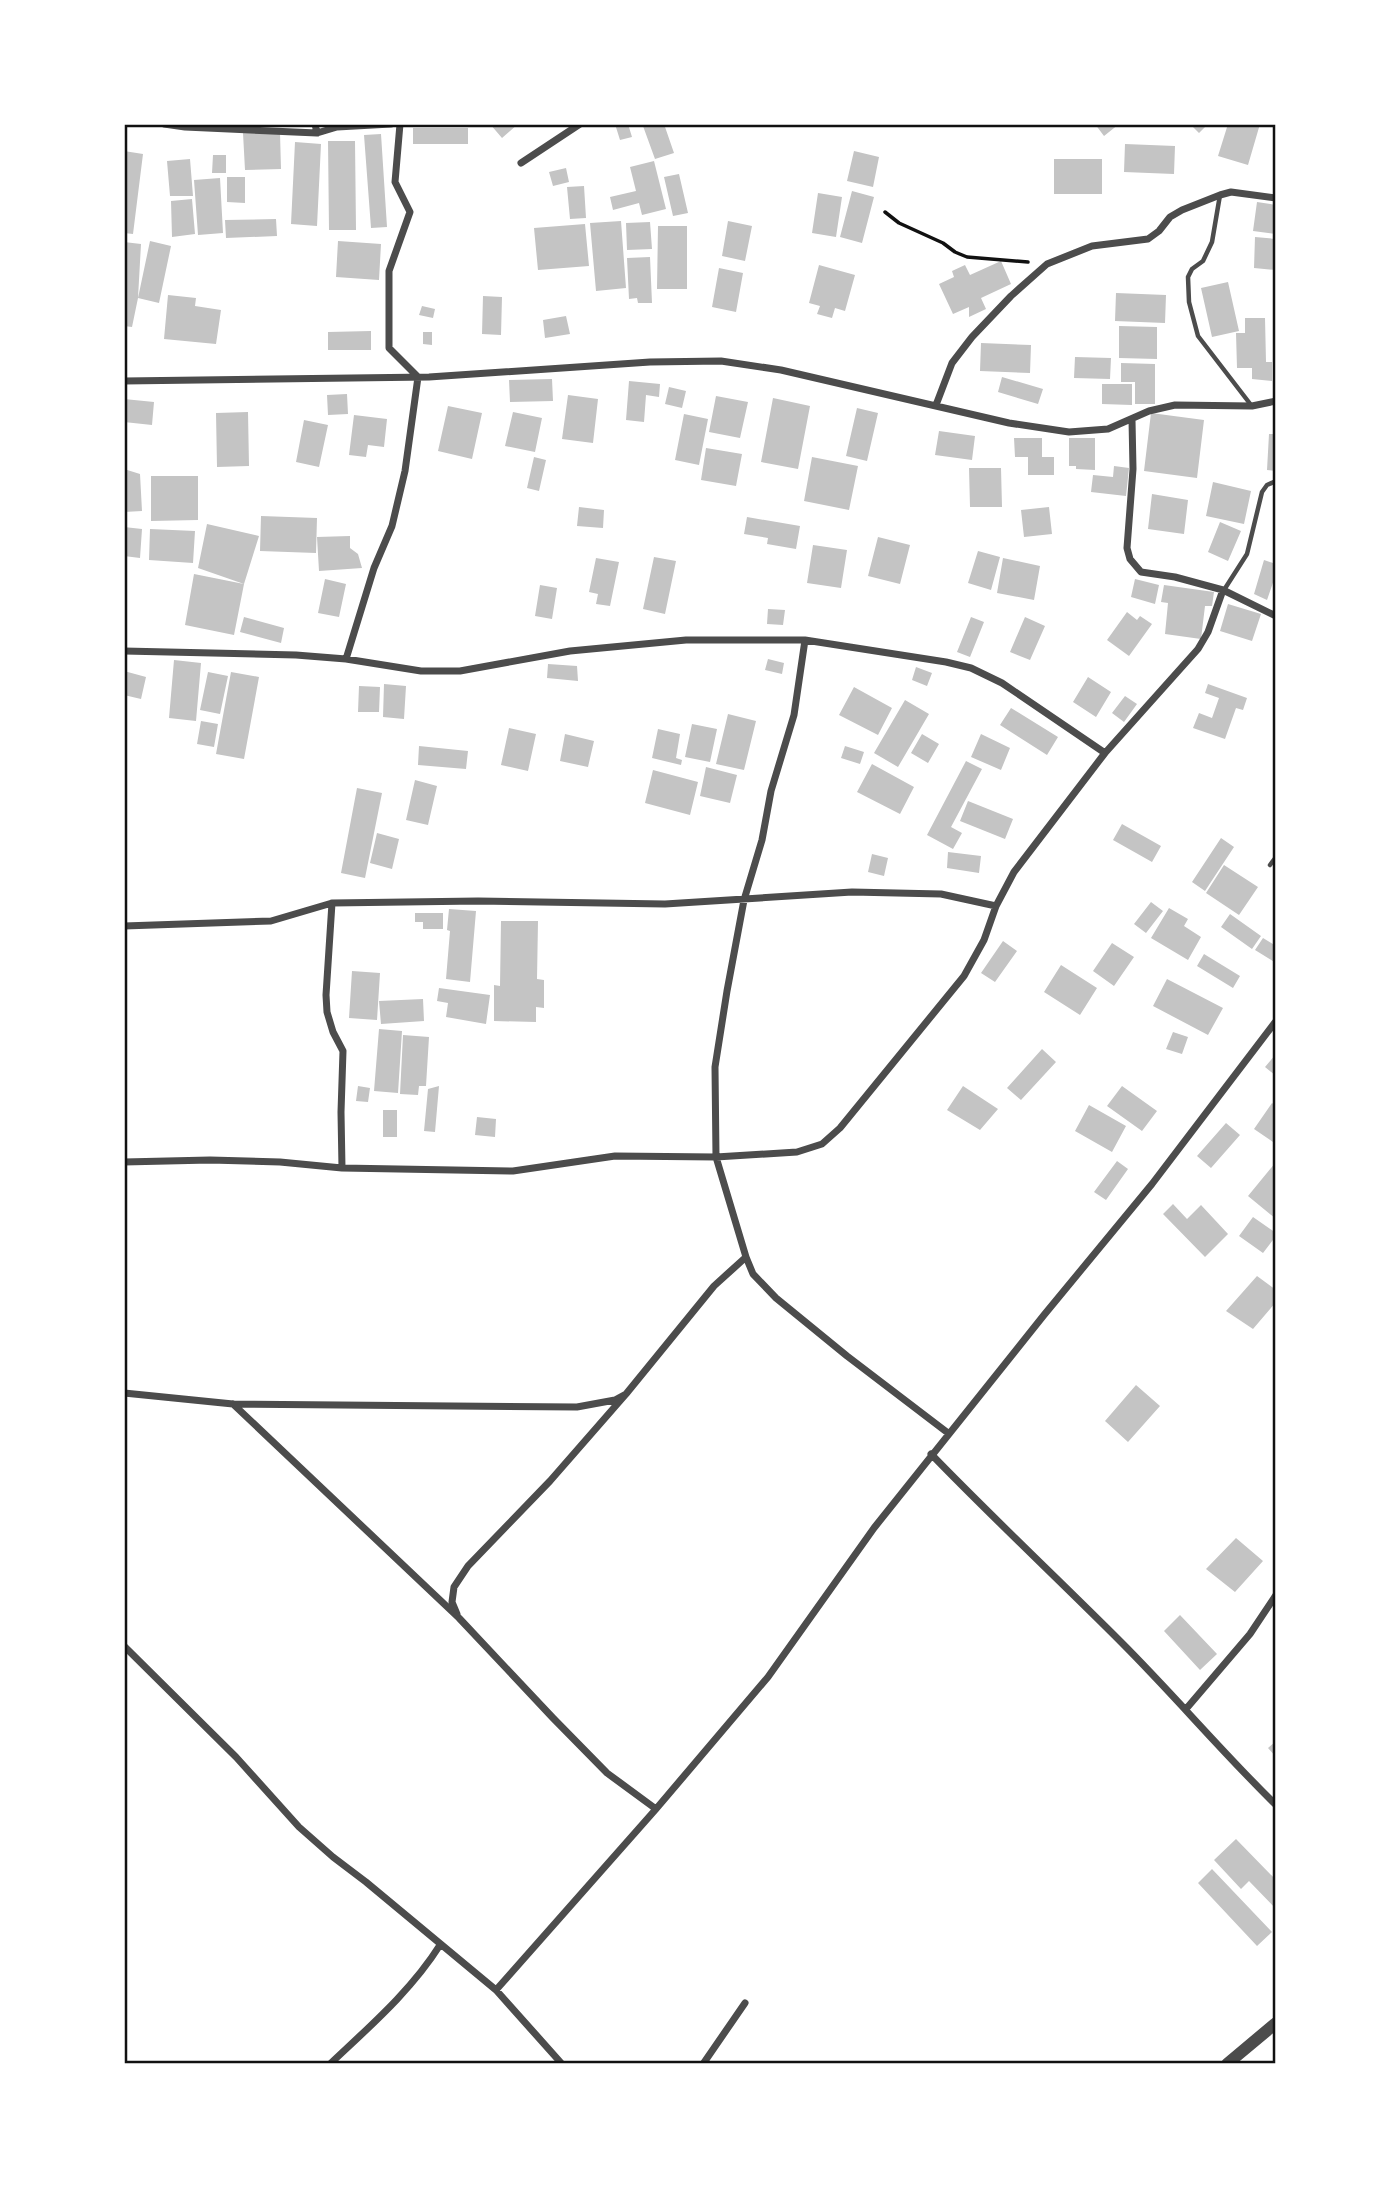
<svg xmlns="http://www.w3.org/2000/svg" width="1400" height="2188" viewBox="0 0 1400 2188" font-family="Helvetica,sans-serif">
  <style>
    .building { fill: #c4c4c4 }
    .lines { fill: none; stroke-linecap: round; stroke-linejoin: round }
    .path { stroke: #111; stroke-width: 3.5 }
    .service { stroke: #4c4c4c; stroke-width: 4.5 }
    .minor { stroke: #4c4c4c; stroke-width: 7 }
    .tertiary { stroke: #4c4c4c; stroke-width: 12 }
    .neatline { fill: none; stroke: #111; stroke-width: 2.5 }
  </style>
  <rect width="100%" height="100%" fill="#fff"/>
  <path class="building" d="M490,124h28l-16,14z
    M615,124h13l4,13 -12,3z
    M650,124h14l10,29 -19,6 -12,-33z
    M1095,124h24l-15,12z
    M1190,124h18l-9,9z
    M1228,124h32l-12,41 -30,-9z
    M413,128h55v16h-55z
    M243,133h37l1,36 -36,1z
    M381,134l6,93 -16,1 -7,-93z
    M328,141h27l1,89h-27z
    M295,142l26,2 -4,82 -26,-2z
    M1125,144l50,2 -1,28 -50,-2z
    M124,151l19,3 -10,80 -9,-1z
    M854,151l25,6 -6,30 -26,-6z
    M213,155h13v18h-14z
    M190,159l3,37h-23l-3,-35z
    M1054,159h48v35h-48z
    M654,161l12,48 -24,6 -3,-12 -26,7 -3,-13 26,-6 -6,-24z
    M566,168l3,14 -16,4 -4,-14z
    M679,174l9,39 -15,3 -9,-39z
    M227,177h18v26l-18,-1z
    M220,178l3,55 -25,2 -4,-55z
    M584,186l2,32 -16,1 -3,-32z
    M852,191l22,6 -12,46 -22,-6z
    M818,193l24,4 -6,40 -24,-4z
    M192,199l3,35 -23,3 -1,-36z
    M1257,202l19,3v29l-23,-3z
    M276,219l1,17 -51,2 -1,-18z
    M621,221l5,67 -30,3 -6,-68z
    M728,221l24,5 -7,35 -23,-5z
    M650,222l2,27 -25,1 -1,-27z
    M585,224l4,42 -51,4 -4,-42z
    M658,226h29v63h-30z
    M1255,237l21,2v31l-22,-2z
    M150,241l21,5 -12,57 -21,-5z
    M338,241l43,3 -2,36 -43,-3z
    M124,242l17,2 -3,54 -6,29 -8,-1z
    M650,257l2,46h-14l-1,-5 -8,1 -2,-41z
    M1001,261l10,23 -30,14 5,11 -17,8v-10l-16,7 -14,-30 15,-7 -2,-6 13,-6 5,10z
    M819,265l36,10 -10,36 -10,-3 -3,10 -15,-4 3,-8 -11,-3z
    M719,268l24,5 -7,39 -24,-5z
    M1228,282l11,49 -27,6 -11,-49z
    M1116,293l50,2 -1,28 -50,-2z
    M168,295l28,3 -1,8 26,4 -5,34 -52,-5z
    M483,296l19,1 -1,38 -19,-1z
    M422,306l13,3 -2,9 -14,-3z
    M566,316l4,18 -25,4 -2,-18z
    M1245,318h20l1,44h6v19l-20,-2v-11h-15l-1,-35h9z
    M1119,326l38,1v32l-38,-1z
    M371,331v19h-43v-18z
    M423,332h9v13l-9,-1z
    M981,343l50,2 -1,28 -50,-2z
    M1075,357l36,1 -1,21 -36,-1z
    M1121,363l34,1v40h-20v-22h-14z
    M1002,377l41,12 -5,15 -40,-12z
    M552,379l1,22 -43,1 -1,-22z
    M629,381l31,3 -1,13 -13,-2 -2,27 -18,-2z
    M1102,384h30v21l-30,-1z
    M669,387l17,4 -4,17 -17,-4z
    M347,394l1,20 -20,1 -1,-20z
    M568,395l30,4 -5,44 -31,-4z
    M716,396l32,6 -8,36 -31,-6z
    M773,398l37,8 -12,63 -37,-7z
    M124,399l30,3 -2,23 -28,-3z
    M448,406l34,7 -10,46 -34,-8z
    M857,408l21,5 -11,48 -21,-5z
    M248,412l1,54 -32,1 -1,-54z
    M513,412l29,6 -7,34 -30,-6z
    M1151,413l53,7 -7,58 -53,-7z
    M684,414l24,5 -9,46 -24,-5z
    M354,415l33,4 -3,28 -16,-2 -2,12 -17,-2z
    M304,420l24,5 -9,42 -23,-5z
    M939,431l36,5 -3,24 -37,-5z
    M1269,434h7v37l-9,-1z
    M1014,438h28v19h12v18h-26v-18h-13z
    M1069,438h26v32l-19,-1v-3h-7z
    M706,448l36,6 -6,32 -35,-6z
    M534,457l12,3 -7,31 -12,-3z
    M812,457l46,9 -9,44 -45,-9z
    M1114,466l15,2 -3,28 -35,-4 2,-17 20,2z
    M969,468h32l1,39h-32z
    M124,469l16,5 2,37 -18,1z
    M151,476h47v44l-47,1z
    M1213,482l38,9 -7,33 -38,-8z
    M1152,494l36,6 -4,34 -36,-5z
    M579,507l25,3 -1,18 -26,-2z
    M1049,507l3,27 -28,3 -3,-27z
    M261,516l56,2 -1,35 -56,-2z
    M747,517l53,9 -4,23 -29,-5 1,-6 -24,-4z
    M1220,522l21,9 -13,30 -20,-9z
    M207,524l52,12 -15,48 -46,-16z
    M124,527l18,2 -2,29 -16,-2z
    M150,529l45,2 -2,32 -44,-3z
    M350,536v12l8,6 4,14 -43,3 -2,-34z
    M878,537l32,8 -10,39 -32,-8z
    M813,545l34,5 -6,38 -34,-5z
    M978,551l22,6 -9,33 -23,-7z
    M654,557l22,4 -11,53 -22,-5z
    M596,558l23,4 -9,44 -14,-2 2,-10 -9,-2z
    M1003,558l37,8 -6,34 -37,-7z
    M1264,560l12,4v10l-9,26 -13,-6z
    M194,574l50,10 -10,51 -49,-10z
    M325,579l21,5 -7,33 -21,-4z
    M1135,579l24,6 -4,19 -24,-7z
    M540,585l17,3 -5,31 -17,-3z
    M1164,585l50,7 -2,14h-7l-4,33 -36,-5 3,-31 -7,-1z
    M1228,604l33,10 -9,27 -32,-10z
    M768,609l17,1 -2,15 -16,-1z
    M1127,612l10,8 3,-4 12,8 -23,32 -22,-16z
    M244,617l40,11 -3,15 -41,-11z
    M971,617l13,5 -14,35 -13,-5z
    M1025,617l20,9 -15,34 -20,-8z
    M768,659l16,4 -2,11 -17,-4z
    M174,660l27,3 -5,58 -27,-3z
    M548,664l29,2 1,15 -31,-3z
    M916,667l16,6 -5,13 -15,-6z
    M124,671l22,6 -5,22 -17,-4z
    M208,672l20,4 -8,38 -20,-4z
    M231,672l28,5 -15,82 -28,-5z
    M1088,677l23,15 -15,25 -23,-15z
    M384,684l22,2 -2,33 -21,-2z
    M1208,684l39,14 -4,12 -7,-2 -11,31 -32,-11 6,-15 13,5 7,-20 -14,-5z
    M359,686l21,1 -1,25h-21z
    M854,687l38,21 -14,27 -39,-20z
    M1125,696l12,8 -13,18 -12,-9z
    M905,700l24,14 -31,53 -24,-14z
    M1011,708l47,29 -11,18 -47,-30z
    M728,714l28,7 -12,49 -28,-6z
    M201,721l17,3 -4,23 -17,-3z
    M692,724l25,5 -7,33 -25,-5z
    M509,728l27,6 -8,37 -27,-6z
    M658,729l22,5 -4,24 6,2 -1,5 -29,-7z
    M565,734l29,7 -6,26 -28,-6z
    M922,734l17,10 -11,19 -17,-10z
    M981,734l29,14 -9,22 -30,-13z
    M419,746l49,5 -2,18 -48,-4z
    M845,746l19,6 -4,12 -19,-6z
    M966,761l16,8 -31,58 11,6 -9,16 -26,-14z
    M872,764l42,23 -14,27 -43,-22z
    M706,767l31,8 -7,28 -30,-7z
    M653,770l45,12 -8,33 -45,-12z
    M415,780l22,6 -9,39 -22,-5z
    M357,788l25,5 -17,85 -24,-5z
    M968,801l45,18 -8,20 -45,-18z
    M1122,824l39,22 -9,16 -39,-22z
    M377,833l22,6 -7,30 -22,-6z
    M1221,838l13,9 -29,44 -13,-9z
    M948,852l33,4 -2,17 -32,-5z
    M872,854l16,4 -4,18 -16,-4z
    M1224,865l34,22 -19,28 -33,-22z
    M1151,902l12,9 -17,22 -12,-9z
    M1169,908l19,11 -4,7 17,11 -13,23 -37,-22z
    M449,909l27,2 -6,71 -24,-3 4,-48 -3,-1z
    M415,913h28v16h-20v-7h-8z
    M1230,914l31,22 -9,13 -31,-22z
    M501,921h37l-1,58 7,1v28l-8,-1v15l-42,-1v-36l6,1z
    M1263,938l13,8v17l-21,-13z
    M1003,941l14,10 -22,31 -14,-9z
    M1112,943l22,14 -20,29 -21,-15z
    M1204,954l36,22 -7,12 -36,-22z
    M1061,965l36,23 -17,27 -36,-23z
    M352,971l28,2 -3,47 -28,-2z
    M1167,979l56,29 -15,27 -55,-29z
    M439,988l51,7 -4,29 -40,-7 2,-14 -11,-2z
    M423,999l1,22 -43,3 -2,-23z
    M379,1029l23,2 -4,62 -24,-2z
    M1173,1032l15,5 -6,17 -16,-5z
    M403,1035l26,2 -3,49h-7l-1,9 -18,-1z
    M1042,1049l14,13 -35,38 -14,-12z
    M1276,1054v22l-11,-9z
    M358,1086l12,2 -2,14 -12,-1z
    M439,1086l-4,46 -11,-1 4,-42z
    M963,1086l35,23 -18,21 -33,-20z
    M1122,1086l35,25 -15,20 -35,-25z
    M1272,1103l4,3v38l-22,-15z
    M1089,1105l37,21 -14,26 -37,-21z
    M383,1110h14v27h-14z
    M477,1117l19,2 -1,18 -20,-2z
    M1226,1123l14,12 -29,33 -14,-12z
    M1117,1161l11,8 -22,31 -12,-8z
    M1276,1162v57l-28,-23z
    M1173,1204l14,15 14,-14 27,29 -23,23 -42,-43z
    M1253,1217l23,16v3l-13,17 -24,-17z
    M1257,1276l19,14v12l-23,27 -27,-18z
    M1136,1385l24,21 -32,36 -23,-21z
    M1236,1538l27,23 -28,31 -29,-23z
    M1180,1615l37,39 -17,16 -36,-39z
    M1276,1741v16l-8,-9z
    M1236,1839l40,41v29l-27,-28 -8,8 -27,-29z
    M1212,1869l60,63 -15,14 -59,-63z"/>
  <g class="lines">
    <path class="path" d="M885,212l14,11 44,20 12,9 12,5 61,5"/>
    <path class="service" d="M1220,195l-8,47 -9,19 -11,8 -4,8 1,25 9,34 53,69
      M1224,590l23,-36 15,-62 5,-7 9,-4
      M1270,865l6,-8"/>
    <path class="minor" d="M164,124l21,3 132,6
      M315,124l2,9 20,-6 54,-3
      M400,124l-5,58 15,30 -21,59v77l29,29
      M521,163l59,-39
      M124,381l305,-4 221,-15 71,-1 60,9 228,53 60,9 39,-3 41,-18 26,-6 77,1 24,-5
      M936,405l16,-42 20,-26 39,-41 36,-32 45,-18 56,-7 11,-8 11,-14 12,-7 38,-15 11,-3 45,6
      M1132,420l1,49 -6,79 3,11 11,13 34,5 48,13 53,26
      M805,640l-11,75 -23,76 -9,49 -18,60 -17,91 -12,76 1,90 30,100 7,17 23,24 71,58 101,77
      M124,651l172,4 50,4 75,12h39l110,-20 116,-11h119l141,22 25,6 31,15 103,70
      M346,659l28,-91 18,-42 13,-55 13,-94
      M332,903l-6,92 1,17 6,20 10,19 -2,61 1,56
      M124,926l147,-5 61,-18 146,-2 187,3 187,-12 89,2 55,12
      M124,1162l86,-2 70,2 62,6 171,3 102,-15 101,1 81,-5 25,-8 18,-16 124,-152 20,-36 12,-34 18,-34 91,-119 93,-104 10,-17 15,-42
      M124,1393l109,11 344,3 38,-7 11,-6
      M233,1404l226,214 94,100 54,55 49,36
      M931,1454c62,64 127,125 190,188 53,53 101,110 155,163
      M457,1614l-5,-12 2,-15 14,-21 82,-85 76,-87 88,-108 32,-29
      M124,1646l112,111 63,70 34,30 33,25 130,108 66,74
      M1186,1709l64,-75 26,-39
      M496,1990l160,-181 112,-132 106,-149 170,-213 108,-131 124,-163
      M330,2064c39,-37 81,-73 110,-119
      M703,2064l42,-61"/>
    <path class="tertiary" d="M1227,2064l49,-41"/>
  </g>
  <rect width="1400" height="2188" fill="none" stroke="#ffffff" stroke-width="252"/>
  <rect x="126" y="126" width="1148" height="1936" class="neatline"/>
</svg>
